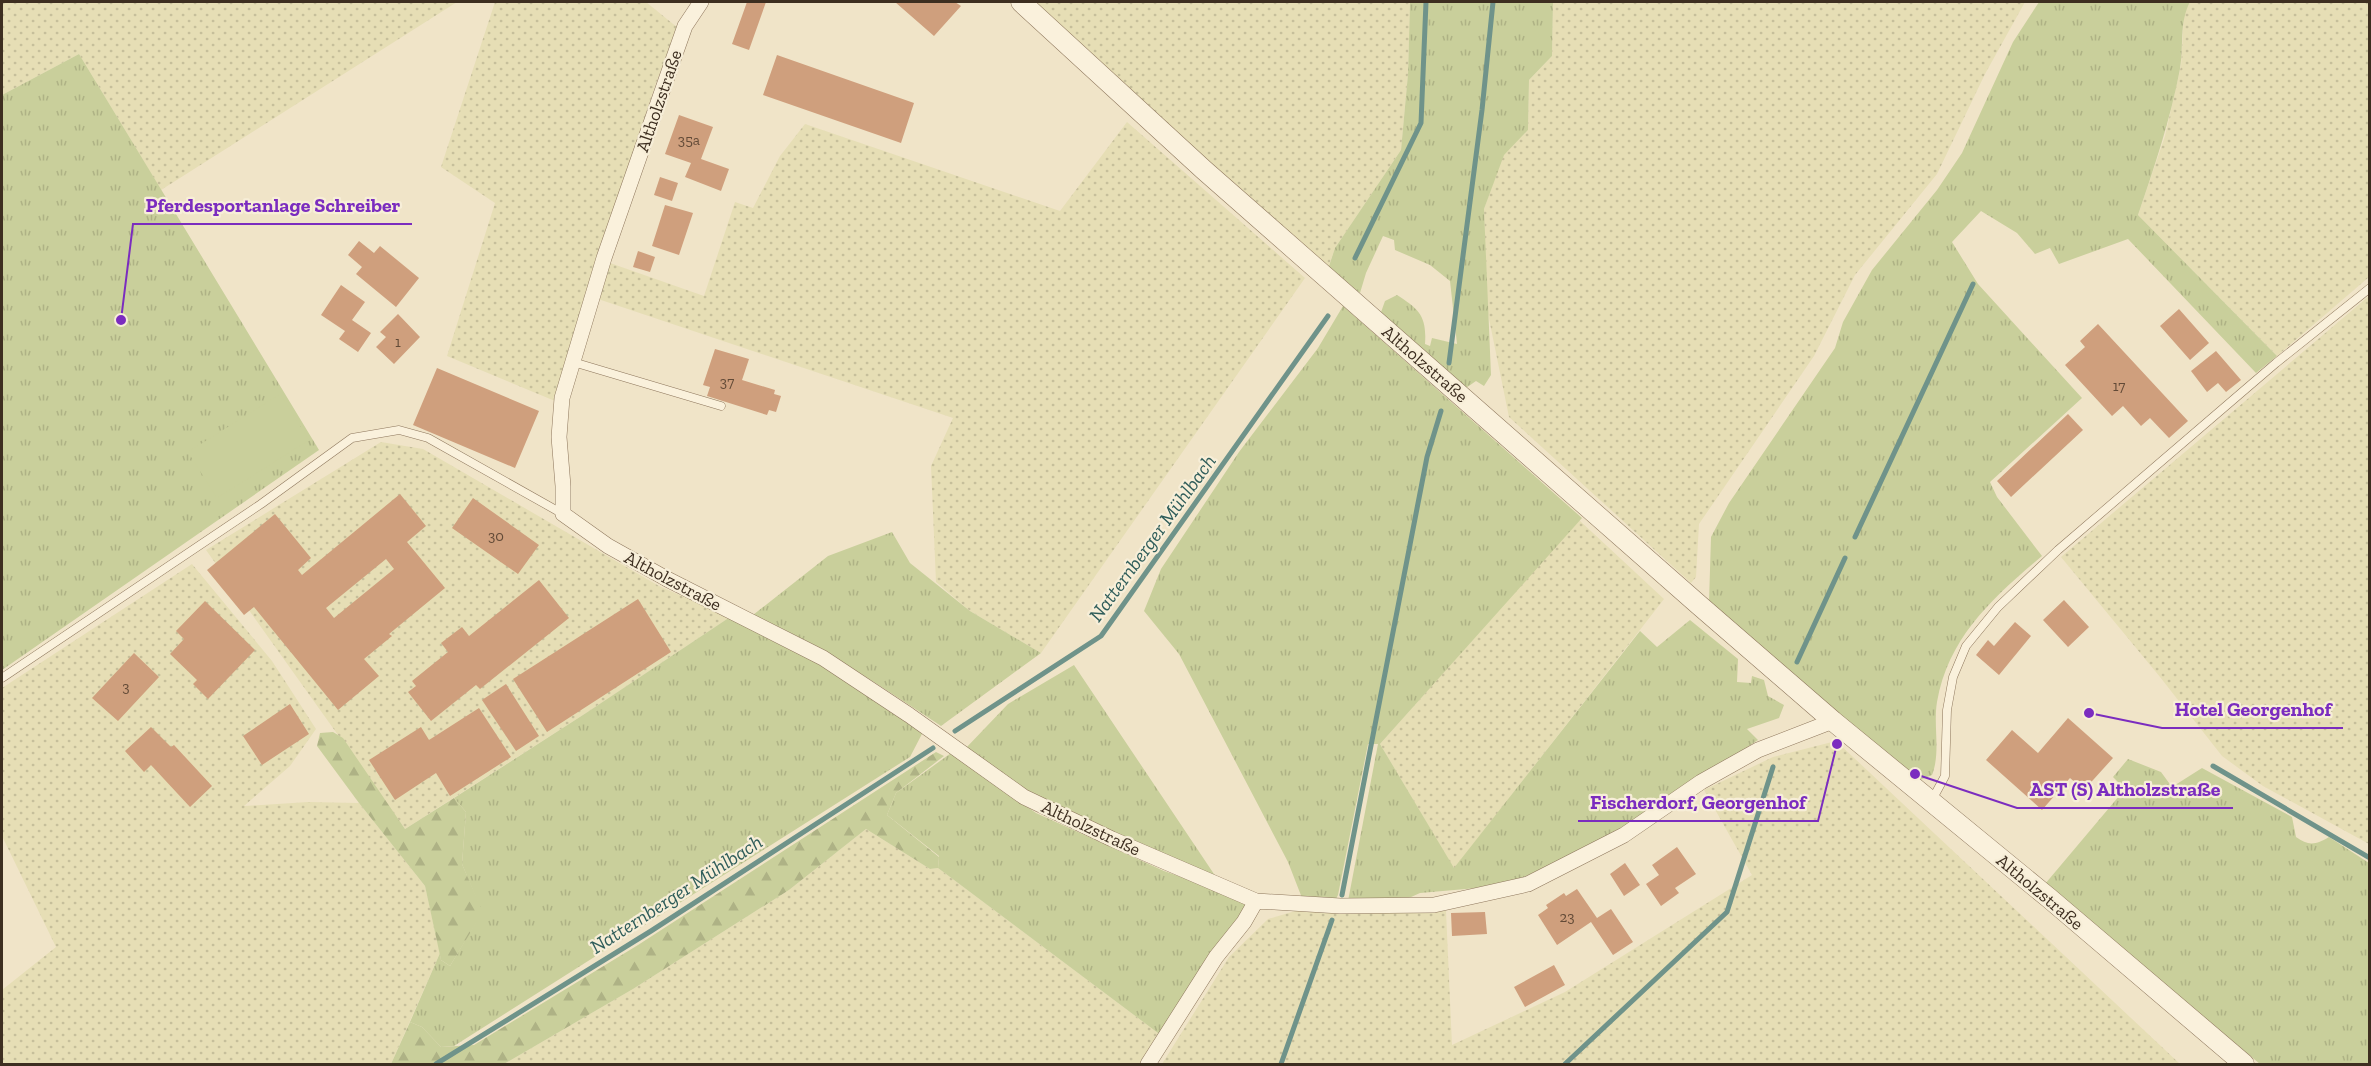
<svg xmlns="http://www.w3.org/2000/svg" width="2371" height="1066" viewBox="0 0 2371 1066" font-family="'Zilla Slab',serif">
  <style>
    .farmland { fill: url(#farmland-dots) }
    .grass { fill: url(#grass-tufts) }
    .forest { fill: url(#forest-firs) }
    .park { fill: #c9cf9b }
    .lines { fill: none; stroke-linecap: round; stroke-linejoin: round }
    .stream { stroke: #6f938a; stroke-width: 5 }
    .building { fill: #cf9f7d; fill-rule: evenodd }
    .service-casing { stroke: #8d765c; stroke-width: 9 }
    .minor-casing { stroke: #8d765c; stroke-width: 16 }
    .tertiary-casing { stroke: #8d765c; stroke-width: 21 }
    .service { stroke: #faf1dc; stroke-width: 8 }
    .minor { stroke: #faf1dc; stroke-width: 15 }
    .tertiary { stroke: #faf1dc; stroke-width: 20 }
    .labels { text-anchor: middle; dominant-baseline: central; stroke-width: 4.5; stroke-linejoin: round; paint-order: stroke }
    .number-label { font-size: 15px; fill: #624a37 }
    .street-label { font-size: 18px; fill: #3d2e20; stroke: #f7eed8 }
    .water-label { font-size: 20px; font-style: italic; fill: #2f5d5a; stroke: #f7eed8 }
    .leader { fill: none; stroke: #7b2cbf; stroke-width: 2 }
    .callout-dot { fill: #7b2cbf; stroke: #f7eed8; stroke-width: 2 }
    .callout-label { font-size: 20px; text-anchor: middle; font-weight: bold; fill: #7b2cbf; stroke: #f7eed8; stroke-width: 4.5; stroke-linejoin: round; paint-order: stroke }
  </style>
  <defs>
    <pattern id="farmland-dots" width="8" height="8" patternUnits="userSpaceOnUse" patternTransform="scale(1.5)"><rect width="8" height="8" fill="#e6deb5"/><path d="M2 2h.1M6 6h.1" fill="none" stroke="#c6bf9b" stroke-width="1.8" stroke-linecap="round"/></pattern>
    <pattern id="grass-tufts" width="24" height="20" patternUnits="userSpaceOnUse" patternTransform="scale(1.5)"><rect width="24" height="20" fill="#c9cf9b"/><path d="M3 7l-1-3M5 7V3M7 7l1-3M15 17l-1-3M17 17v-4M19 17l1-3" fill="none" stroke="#aeb285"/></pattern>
    <pattern id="forest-firs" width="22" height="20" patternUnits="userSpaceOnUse" patternTransform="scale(1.5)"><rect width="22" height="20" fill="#c9cf9b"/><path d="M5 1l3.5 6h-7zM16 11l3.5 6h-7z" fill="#aeb285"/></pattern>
  </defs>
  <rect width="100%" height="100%" fill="#f0e4c8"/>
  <path class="farmland" d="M2,2h455l-296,188 -82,-136 -77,41z
    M495,2h151l32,26 -22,55 -77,236 -24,82 -108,-45 48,-153 -54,-36z
    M1028,2h382l-2,72 -7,76 -66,98 -7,20z
    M1553,2h472l-40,72 -48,100 -82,101 -41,81 -115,168 -3,53 -5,6 -182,-166 -22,-108 -3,-100 19,-54 25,-25 1,-50 23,-24z
    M2190,2h179v275l-92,79 -139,-141 27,-79 16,-70 3,-53z
    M1127,122l178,156 -264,375 -71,-42 -34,-29 -5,-116 22,-48 -355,-119 12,-36 94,33 31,-94 18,6 27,-52 25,-32 255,87z
    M2369,296v548l-106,-58 -41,-30 -62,-79 -99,-120z
    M381,442l42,7 236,137 71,31 -144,96 -181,116 -199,-279z
    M1579,520l85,79 -210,270 -74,-125z
    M192,564l80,97 44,68 -26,37 -46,40 64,-4 51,1 66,83 15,67 -49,111h-389v-74l54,-43 -54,-111v-148z
    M1836,741l344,323h-1018l67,-107 39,-38 27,-8h151l6,134 113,-53 187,-117 -48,-85 69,-33z
    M866,829l64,40 8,-1 224,168 -18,28h-640l129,-75 156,-99z"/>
  <path class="grass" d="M1410,2h143l-1,54 -23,24 -1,50 -24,25 -20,54 7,166 -7,11 -8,-5 -13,9 -83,-75 5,-14 12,-6c22,14 30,21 28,49l5,2 2,-8 25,6 -7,-63 -20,-16 -35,-15 -1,-10 -11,-4 -17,37 -6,20 -32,-24 7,-21 66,-98 7,-76z
    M2039,2h151c-11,20 -6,44 -10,67 -10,52 -25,96 -42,146l139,141 -21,17 -128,-134 -69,25 -9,-16 -15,6 -18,-21 -36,-22 -29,31 26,42 104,114 -92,84 7,15 45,59c-49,42 -93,80 -105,146 -4,24 4,50 -5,73l-12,5 -11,-4 -200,-174 2,-65 18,-34 106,-155 8,-26 29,-52 65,-80 25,-37 51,-111z
    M79,54l240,396 -317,220v-575z
    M1343,306l239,212 -202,226 74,124 186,-237 17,16 33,-27 48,39 -1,23 14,1 1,-7 12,4 4,16 16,9 -5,13 -32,11 11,11 -107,70 -62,36 -53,26 -36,14 -80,7 -20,9 -52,-1 30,-157h-10l-30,151 -3,6 -33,-3 -14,-36 -109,-208 -35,-43 17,-42 78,-117 79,-104z
    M892,532l18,31 60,48 71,42 -100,73c-61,-40 -121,-81 -188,-111l75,-59z
    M730,617l82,42 111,73 -13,25 -456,289 -13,1 -19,-20 -12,-5 30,-69 1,7 9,6 32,-54 -20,-48 4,-52 -12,-14 132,-85z
    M1074,665l142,212 -77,-31 -103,-50 -71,-47 43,-45z
    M951,753l85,60 128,58 79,28 4,12 -85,125 -224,-168 1,-12 -52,-41 9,-22z
    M2128,759l33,13 11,15 30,-19 90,49 4,20c12,9 20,8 33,0l40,26v201h-109l-215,-180 80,-95 -12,-12z"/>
  <path class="forest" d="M333,732l10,6 62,91 49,-31 12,14 -4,52 21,48 -33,54 -9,-6 -16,-74 -66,-83 -42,-57 3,-13z
    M936,752l8,4 -48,37 -9,22 52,42 -1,11 -8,1 -64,-40 -77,61 -156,99 -129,75h-113l19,-42 12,5 19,20 33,-2 164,-100z"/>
  <path class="park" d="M280,394l29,46 -92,58 -29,-46z"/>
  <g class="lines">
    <path class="stream" d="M1355,258l66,-135 5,-121
      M1449,363l33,-253 11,-108
      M1855,537l118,-253
      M1797,662l48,-104
      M955,731l146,-95 227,-320
      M2213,766l157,92
      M1342,895l85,-438 14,-46
      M436,1064l215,-133 282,-183
      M1281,1064l51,-144
      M1565,1064l162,-152 46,-145"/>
  </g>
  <path class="building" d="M747,2h19l-17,48 -17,-6z
    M895,2h60l6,4 -27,30z
    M777,55l137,48 -13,40 -138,-48z
    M679,115l34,12 -12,32 28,10 -8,22 -36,-14 6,-14 -26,-9z
    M660,177l18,6 -6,18 -18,-6z
    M665,205l28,8 -14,42 -27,-9z
    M359,241l15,12 6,-7 39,32 -23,29 -40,-33 6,-7 -14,-12z
    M638,251l17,6 -5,15 -17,-5z
    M341,285l24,17 -13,18 19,13 -13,19 -19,-13 6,-8 -24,-16z
    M2179,309l30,34 -19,17 -30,-34z
    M398,314l22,23 -26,27 -18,-17 10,-10 -6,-5z
    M2098,324l90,97 -19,17 -19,-20 -9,8 -18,-20 -11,10 -47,-51 20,-18 -5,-6z
    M715,349l34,10 -7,21 33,10 -1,4 7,2 -5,16 -7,-2 -2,5 -60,-19 3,-9 -7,-2z
    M2216,351l25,29 -15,12 -8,-9 -11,9 -16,-21z
    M437,368l102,43 -24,57 -102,-43z
    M2068,414l15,16 -72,67 -14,-16z
    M400,494l26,32 -19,16 38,46 -56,46 3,2 -28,23 15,17 -41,34 -84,-103 -10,8 -37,-45 68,-56 36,44 -13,12 4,5zM386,559l8,10 -60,49 -8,-10z
    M473,498l66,47 -21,29 -66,-46z
    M539,580l30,38 -89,71 -4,-4 -45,36 -23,-29 8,-6 -4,-5 36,-29 -7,-9 21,-16 7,9z
    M638,599l33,53 -124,80 -34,-53z
    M2064,600l25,27 -21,20 -25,-27z
    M205,601l50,49 -47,49 -15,-15 4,-4 -27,-26 14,-15 -8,-8z
    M2015,622l16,14 -32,39 -23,-20 12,-15 6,6z
    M134,653l25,24 -41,44 -26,-23z
    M506,684l33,52 -23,15 -34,-51z
    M290,704l19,30 -47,31 -19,-29z
    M479,708l32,49 -61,39 -14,-23 -41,27 -26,-40 52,-33 8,13z
    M2068,718l45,40 -29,32 -14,-12 -28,32 -56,-50 26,-30 26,23z
    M151,727l20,20 3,-2 38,41 -22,21 -39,-42 -7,7 -19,-21z
    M1677,847l19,27 -21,14 4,5 -18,13 -15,-22 13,-9 -7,-10z
    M1625,863l15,22 -16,11 -14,-22z
    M1577,889l20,29 14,-9 22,33 -20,13 -22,-33 -34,23 -19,-30 10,-7 -2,-3 18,-12 2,3z
    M1485,912l2,22 -35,2 -1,-23z
    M1554,965l11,20 -40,22 -11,-20z"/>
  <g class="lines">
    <g class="service-casing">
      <path id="service" d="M573,362l148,44
        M2,678l259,-174 91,-66 47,-8 29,8 135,76
        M1932,800l13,-24 2,-66 6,-33 13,-31 32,-39 60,-57 218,-187 94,-75"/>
    </g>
    <g class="minor-casing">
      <path id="minor" d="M701,2l-16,24 -12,34 -69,198 -42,140 -3,39 4,49v28l45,32 59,33 156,79 86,57 115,82 88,42 144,62 84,5 94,-1 94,-21 96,-49 77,-53 57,-32 75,-29
        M1148,1064l68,-107 28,-35 12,-21"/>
    </g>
    <g class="tertiary-casing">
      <path id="tertiary" d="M1021,2l183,168 495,435 134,116 216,177 195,166"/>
    </g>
    <use href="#service" class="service"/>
    <use href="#minor" class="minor"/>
    <use href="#tertiary" class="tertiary"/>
  </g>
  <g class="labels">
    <g class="number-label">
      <text x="689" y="140">35a</text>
      <text x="398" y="342">1</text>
      <text x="727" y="382">37</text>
      <text x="2119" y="386">17</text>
      <text x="496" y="536">30</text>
      <text x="126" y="687">3</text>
      <text x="1567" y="917">23</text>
    </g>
    <g class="street-label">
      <text transform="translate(659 101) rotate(-71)">Altholzstraße</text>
      <text transform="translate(1425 364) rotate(41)">Altholzstraße</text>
      <text transform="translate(673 581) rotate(28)">Altholzstraße</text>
      <text transform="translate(1091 828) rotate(25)">Altholzstraße</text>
      <text transform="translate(2040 892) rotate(40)">Altholzstraße</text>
    </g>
    <g class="water-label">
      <text transform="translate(1152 538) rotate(-54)">Natternberger Mühlbach</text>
      <text transform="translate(676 894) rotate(-33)">Natternberger Mühlbach</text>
    </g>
  </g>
  <path class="leader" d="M121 320L133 224H412M2089 713L2162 728H2343M1915 774L2017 808H2233M1837 744L1818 821H1578"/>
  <g class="callout-dot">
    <circle cx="121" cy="320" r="6"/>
    <circle cx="2089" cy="713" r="6"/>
    <circle cx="1915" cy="774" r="6"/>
    <circle cx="1837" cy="744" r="6"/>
  </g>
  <g class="callout-label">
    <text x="273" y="212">Pferdesportanlage Schreiber</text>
    <text x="2253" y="716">Hotel Georgenhof</text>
    <text x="2125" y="796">AST (S) Altholzstraße</text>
    <text x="1698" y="809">Fischerdorf, Georgenhof</text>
  </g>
  <rect width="2371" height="1066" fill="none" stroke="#3d2e20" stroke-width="6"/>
</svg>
